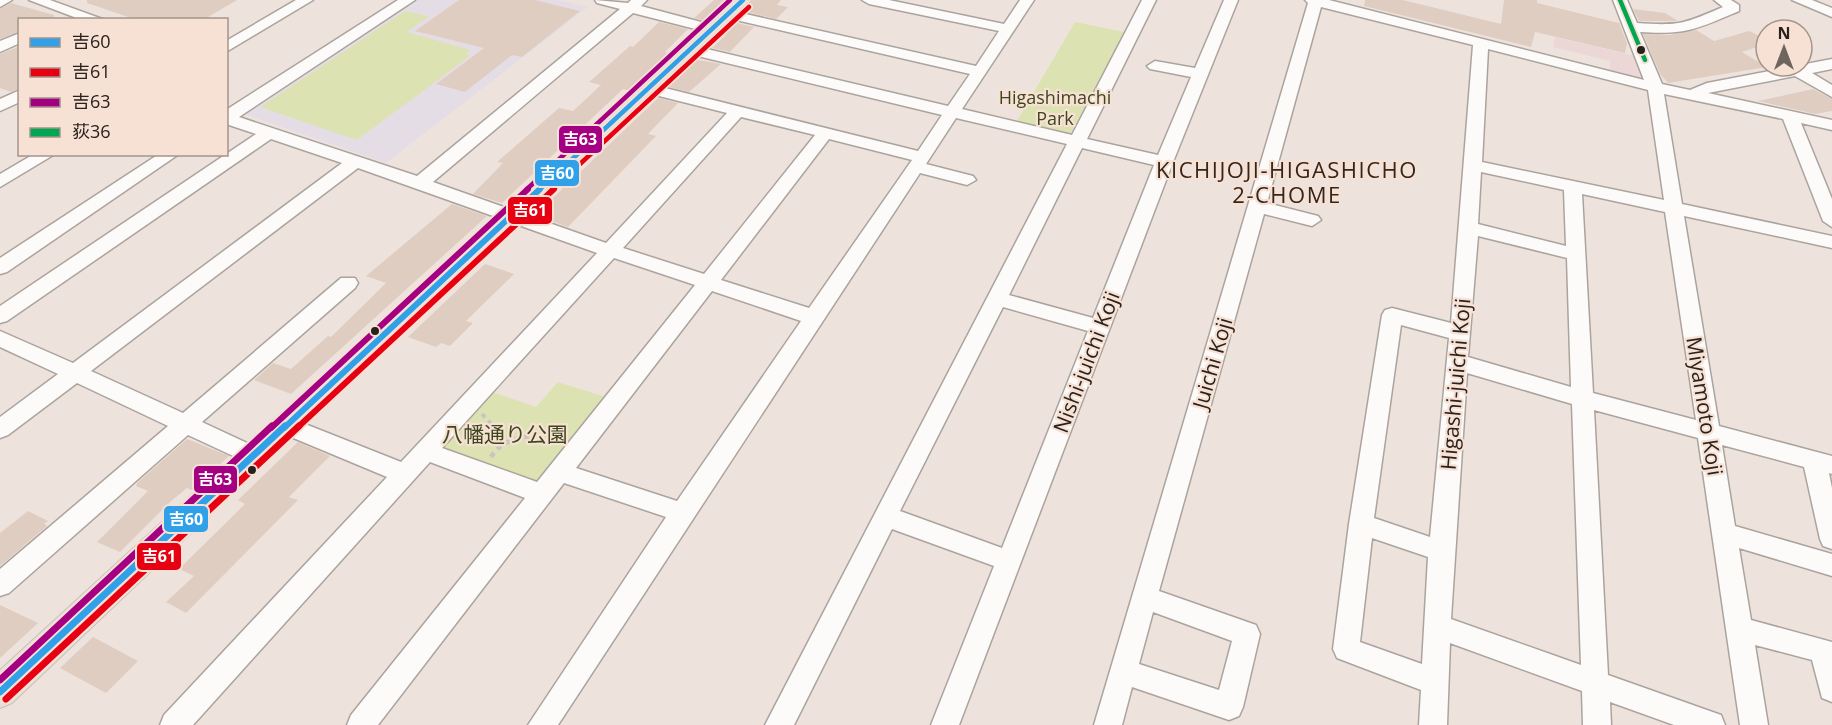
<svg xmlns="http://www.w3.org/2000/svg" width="1832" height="725" viewBox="0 0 1832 725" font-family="'Open Sans','Noto Sans JP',sans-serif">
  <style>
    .industrial { fill: #ebd7d6 }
    .education { fill: #e5dde6 }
    .green { fill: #dde2b2 }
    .building { fill: #dfcdc2 }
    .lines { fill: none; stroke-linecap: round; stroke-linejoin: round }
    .minor-casing { stroke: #aba39d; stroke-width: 3 }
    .major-casing { stroke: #c6c0bc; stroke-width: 2 }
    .path-far1 { stroke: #c8c5c2; stroke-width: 4; stroke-dasharray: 4.5 4.5; stroke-linecap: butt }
    .path { stroke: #c8c5c2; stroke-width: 4.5; stroke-dasharray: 5 5; stroke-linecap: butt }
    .minor { fill: #fcfbfa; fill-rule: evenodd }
    .major { fill: #e6dfd7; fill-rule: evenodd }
    .bus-1-far2-casing { stroke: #f6e1d4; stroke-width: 8 }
    .bus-1-far1-casing { stroke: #f6e1d4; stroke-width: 10 }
    .bus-1-casing { stroke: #f6e1d4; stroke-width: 11 }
    .bus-2-far2-casing { stroke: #f6e1d4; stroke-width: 8 }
    .bus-2-far1-casing { stroke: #f6e1d4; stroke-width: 10 }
    .bus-2-casing { stroke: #f6e1d4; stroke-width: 11 }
    .bus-3-far2-casing { stroke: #f6e1d4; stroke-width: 8 }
    .bus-3-far1-casing { stroke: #f6e1d4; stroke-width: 10 }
    .bus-3-casing { stroke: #f6e1d4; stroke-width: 11 }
    .bus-4-casing { stroke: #f6e1d4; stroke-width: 8 }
    .bus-1-far2 { stroke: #30a0e9; stroke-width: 4.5 }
    .bus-1-far1 { stroke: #30a0e9; stroke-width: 6 }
    .bus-1 { stroke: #30a0e9; stroke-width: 7 }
    .bus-2-far2 { stroke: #e60012; stroke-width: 4.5 }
    .bus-2-far1 { stroke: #e60012; stroke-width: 6 }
    .bus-2 { stroke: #e60012; stroke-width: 7 }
    .bus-3-far2 { stroke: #a50082; stroke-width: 4.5 }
    .bus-3-far1 { stroke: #a50082; stroke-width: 6 }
    .bus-3 { stroke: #a50082; stroke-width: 7 }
    .bus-4 { stroke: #00a651; stroke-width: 4.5 }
    .bus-dot { fill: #29211c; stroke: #f6e1d4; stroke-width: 2 }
    .labels { text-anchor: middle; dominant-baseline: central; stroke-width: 4.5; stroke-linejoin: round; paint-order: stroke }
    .far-park-label { font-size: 18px; fill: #3e461e; stroke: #f6e1d4 }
    .street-label { font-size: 21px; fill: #29211c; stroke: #f6e1d4 }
    .park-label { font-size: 21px; fill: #3e461e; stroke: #f6e1d4 }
    .neighbourhood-label { font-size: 22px; letter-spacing: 1.5px; fill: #35251b; stroke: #f6e1d4 }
    .line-badge { stroke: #f6e1d4; stroke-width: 2 }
    .badge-label { font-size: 16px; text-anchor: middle; font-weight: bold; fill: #fff }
  </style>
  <rect width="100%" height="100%" fill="#eee3dc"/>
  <path class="industrial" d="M1555,37l80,19 7,22 -8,1 -25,-6 1,-12 -57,-14z"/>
  <path class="education" d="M416,0h143l29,7 -202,156 -145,-50z"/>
  <path class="green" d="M405,11l24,5 -22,16 64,18 -6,4 5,2 -113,84 -97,-33z
    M1075,22l49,10 -57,108 -53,-14z
    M558,382l51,16 -69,85 -97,-33 -2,-9 46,-51 49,17z"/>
  <path class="building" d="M87,0h150l-34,20h-66l-50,-17z
    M459,0h76l45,11 -58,46 -10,-2 -47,37 -29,-8 48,-36 -69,-17z
    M714,0h16l-23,21 -13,-3z
    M754,0h27l-4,5 11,2 -12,12 -33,-8z
    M1365,0h38l98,24 3,-24h33v3l82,20 8,20 -2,10 -90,-21 -4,15 -167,-41z
    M11,3l43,12v5h-34v11l-20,8v-30z
    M1633,9l32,4 13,8h-39z
    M659,22l29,7 -23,23 6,2 -41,37 -7,-2 -121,114 -29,-9 30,-31 -6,-1 62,-54 14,3 28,-26 -12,-3 41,-36 3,1z
    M733,22l21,5 -24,25 -18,-4 14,-13 -6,-1z
    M1696,30l18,11 35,-10 17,8v5l-24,8 25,15 -99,16 -8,-9 -17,-40 26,1z
    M20,46v42l-9,4 -11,-4v-34z
    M693,59l28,5 -32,28 -24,-6z
    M1813,89l19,10v12l-17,3 -57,-13z
    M658,98l20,5 -30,31 8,2 -88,91 -33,-12z
    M452,204l35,12 -196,178 -37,-14 19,-17 18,6 37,-33 3,1 55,-54 -20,-7z
    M485,264l29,10 -48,47 7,2 -23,23 -9,-3 -5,4 -28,-10z
    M187,439l42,17 -37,34 -5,-2 -17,14 -50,50 -23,-10 51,-51 -12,-5 1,-3z
    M298,442l32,14 -41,41 9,3 -112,113 -20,-11 28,-26 -15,-7 66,-65 -7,-4z
    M28,511l20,10 -4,3 3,2 -47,40v-33z
    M0,605l38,18 -38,35z
    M93,637l45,24 -32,32 -46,-25z"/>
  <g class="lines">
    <g class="minor-casing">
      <path id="minor" d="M0,0h12l-12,7z
        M29,0h21l55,20h-23z
        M296,0h17l-87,52v-11z
        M398,0h17l-176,117 178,59 203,-167 -23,-6 -2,-3 33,3 3,-3h16l-6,6 75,20 2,3 -2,3 -5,1 -78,-20 -200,169 173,61 121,-130 -84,-21 -2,-3 2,-3 6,-2 269,67 24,-36 -257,-62 -3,-3 3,-3 5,-2 258,61 22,-32 -247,-57 -2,-3 2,-3 5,-1 248,56 23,-35 -130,-27 -7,-4h27l115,24 16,-24h14l-72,109 110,26 70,-135h14l-69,139 71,16 33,-78 -41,-8 -3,-3 8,-5 40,7 29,-68h14l-65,162 -214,563h-28l63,-159 -102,-37 -98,196h-29l302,-581 -111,-26 -30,46 47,12 3,4 -9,5 -47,-12 -362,552h-30l138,-208 -102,-34 -186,242h-31l4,-10 174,-217 -95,-36 -237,263h-33l4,-10 223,-238 -108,-45 -3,-6 3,-6 8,-3 8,3 106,42 196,-209 -239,-85 -267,203 92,42 158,-135h14l3,5 -3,5 -153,134 60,28 3,6 -3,6 -8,3 -8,-3 -58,-27 -179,158 -9,3v-27l168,-143 -91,-43 -69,52 -8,3v-21l58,-43 -58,-27v-16l73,32 269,-200 -71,-24 -264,182 -7,2v-17l256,-172 -30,-10v-14zM741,117l74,18 -111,139 -81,-26zM829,139l83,21 -103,148 -88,-28zM1082,148l72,17 -61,153 -84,-23zM614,258l81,27 -158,197 -95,-34zM712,291l89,30 -124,180 -101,-33zM1003,307l85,24 -86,217 -102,-37z
        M1305,0h24l315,80 -31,-80h14l10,23c42,3 47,1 86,-16l-9,-7h17l8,5v6c-42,18 -52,24 -99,21l22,52 28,6 17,-7 125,-24v10l-20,4 20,12v12l-37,-21 -87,17 124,27v10l-31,-7 31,76v28l-9,-6 -40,-102 -119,-25 18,110 150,32v12l-148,-32 35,210 113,30v18l-3,-1 3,15v61l-9,-3 -3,-7 -16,-72 -82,-22 13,81 97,28v22l-93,-28 12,72 81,22v60l-10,-4 -10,-38 -57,-15 13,80h-28l-42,-287 -104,-28 14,265 113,40 4,10h-51l-64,-23 1,23h-28l-1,-34 -132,-48 -3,82h-28l2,-35 -84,-32 -4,-9 16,-125 33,-209 3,-5 7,-2 59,15 22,-278 -152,-38 -54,196 51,13 3,4 -9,6 -48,-12 -105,377 97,34 4,9 -17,73 -4,9 -10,4 -97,-33 -10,38h-28l214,-722zM1488,49l160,41 16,110 -182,-38zM1481,172l83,18 2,56 -88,-22zM1582,194l83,18 31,208 -103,-27zM1478,236l89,22 4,129 -103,-30zM1401,325l48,13 -19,199 -56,-19zM1467,373l105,31 9,261 -130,-46zM1372,538l56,19 -6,107 -62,-22zM1153,612l79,29 -13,49 -80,-26z
        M1792,0h20l20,8v9z
        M20,33v10l-20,9v-11z
        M20,90v12l-20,9v-12z
        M34,154h21l-55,33v-13z
        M159,154h20l-172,118 -7,2v-16z"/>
    </g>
    <g class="major-casing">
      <path id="major" d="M733,0h19l-740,703 -12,5v-38z"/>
    </g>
    <path class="path-far1" d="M482,414l13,14"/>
    <path class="path" d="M494,426l8,9 -1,9
      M491,457c15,-25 48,-19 73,-25"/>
    <use href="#minor" class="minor"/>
    <use href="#major" class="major"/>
    <g class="bus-1-far2-casing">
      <path id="bus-1-far2" d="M539,190l204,-190"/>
    </g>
    <g class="bus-1-far1-casing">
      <path id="bus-1-far1" d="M284,428l256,-239"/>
    </g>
    <g class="bus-1-casing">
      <path id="bus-1" d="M0,692l285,-266"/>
    </g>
    <g class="bus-2-far2-casing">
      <path id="bus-2-far2" d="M552,190l197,-183"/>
    </g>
    <g class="bus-2-far1-casing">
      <path id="bus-2-far1" d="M297,428l257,-239"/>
    </g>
    <g class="bus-2-casing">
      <path id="bus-2" d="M6,699l293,-273"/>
    </g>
    <g class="bus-3-far2-casing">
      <path id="bus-3-far2" d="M526,190l204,-190"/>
    </g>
    <g class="bus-3-far1-casing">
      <path id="bus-3-far1" d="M271,428l257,-239"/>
    </g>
    <g class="bus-3-casing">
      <path id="bus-3" d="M0,680l272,-254"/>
    </g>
    <g class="bus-4-casing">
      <path id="bus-4" d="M1620,0l25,60"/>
    </g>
    <use href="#bus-1-far2" class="bus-1-far2"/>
    <use href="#bus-1-far1" class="bus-1-far1"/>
    <use href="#bus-1" class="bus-1"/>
    <use href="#bus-2-far2" class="bus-2-far2"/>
    <use href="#bus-2-far1" class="bus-2-far1"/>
    <use href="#bus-2" class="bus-2"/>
    <use href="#bus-3-far2" class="bus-3-far2"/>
    <use href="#bus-3-far1" class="bus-3-far1"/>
    <use href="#bus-3" class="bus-3"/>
    <use href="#bus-4" class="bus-4"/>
  </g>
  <g class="bus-dot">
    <circle cx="1641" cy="50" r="5"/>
    <circle cx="375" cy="331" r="5"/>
    <circle cx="252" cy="470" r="5"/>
  </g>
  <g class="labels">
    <g class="far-park-label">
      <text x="1055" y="97">Higashimachi<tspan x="1055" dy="21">Park</tspan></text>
    </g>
    <g class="street-label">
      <text transform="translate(1086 362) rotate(-69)">Nishi-juichi Koji</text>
      <text transform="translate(1212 363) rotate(-74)">Juichi Koji</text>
      <text transform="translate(1455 384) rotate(-85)">Higashi-juichi Koji</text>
      <text transform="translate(1705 406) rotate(81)">Miyamoto Koji</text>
    </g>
    <g class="park-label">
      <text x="505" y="434">八幡通り公園</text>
    </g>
    <g class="neighbourhood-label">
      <text x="1287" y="169">KICHIJOJI-HIGASHICHO<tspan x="1287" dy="25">2-CHOME</tspan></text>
    </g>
  </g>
  <g class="line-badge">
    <rect x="558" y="125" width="45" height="29" rx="6" fill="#a50082"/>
    <rect x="534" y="159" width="46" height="28" rx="6" fill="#30a0e9"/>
    <rect x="507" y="196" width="46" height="29" rx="6" fill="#e60012"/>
    <rect x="193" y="465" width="45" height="29" rx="6" fill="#a50082"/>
    <rect x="163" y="505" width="46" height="28" rx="6" fill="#30a0e9"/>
    <rect x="136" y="542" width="46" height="29" rx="6" fill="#e60012"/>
  </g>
  <g class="badge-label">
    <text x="580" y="145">吉63</text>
    <text x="557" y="179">吉60</text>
    <text x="530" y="216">吉61</text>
    <text x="215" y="485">吉63</text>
    <text x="186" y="525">吉60</text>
    <text x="159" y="562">吉61</text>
  </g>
  <rect x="18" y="18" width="210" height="138" fill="#f6e1d4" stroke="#a4948a" stroke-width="1.5"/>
  <rect x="30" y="38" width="30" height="9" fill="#30a0e9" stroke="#a4948a" stroke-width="1.5"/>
  <text x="72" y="48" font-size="18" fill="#29211c">吉60</text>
  <rect x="30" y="68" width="30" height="9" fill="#e60012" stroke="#a4948a" stroke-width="1.5"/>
  <text x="72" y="78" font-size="18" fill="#29211c">吉61</text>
  <rect x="30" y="98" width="30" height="9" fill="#a50082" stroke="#a4948a" stroke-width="1.5"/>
  <text x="72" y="108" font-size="18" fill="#29211c">吉63</text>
  <rect x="30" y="128" width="30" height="9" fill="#00a651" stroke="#a4948a" stroke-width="1.5"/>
  <text x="72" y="138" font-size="18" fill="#29211c">荻36</text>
  <g transform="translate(1784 48)"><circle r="28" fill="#f6e1d4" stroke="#a4948a" stroke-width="1.5"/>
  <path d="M0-4.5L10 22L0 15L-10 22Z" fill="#6e655f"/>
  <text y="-9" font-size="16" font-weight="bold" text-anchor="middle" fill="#29211c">N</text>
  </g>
</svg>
